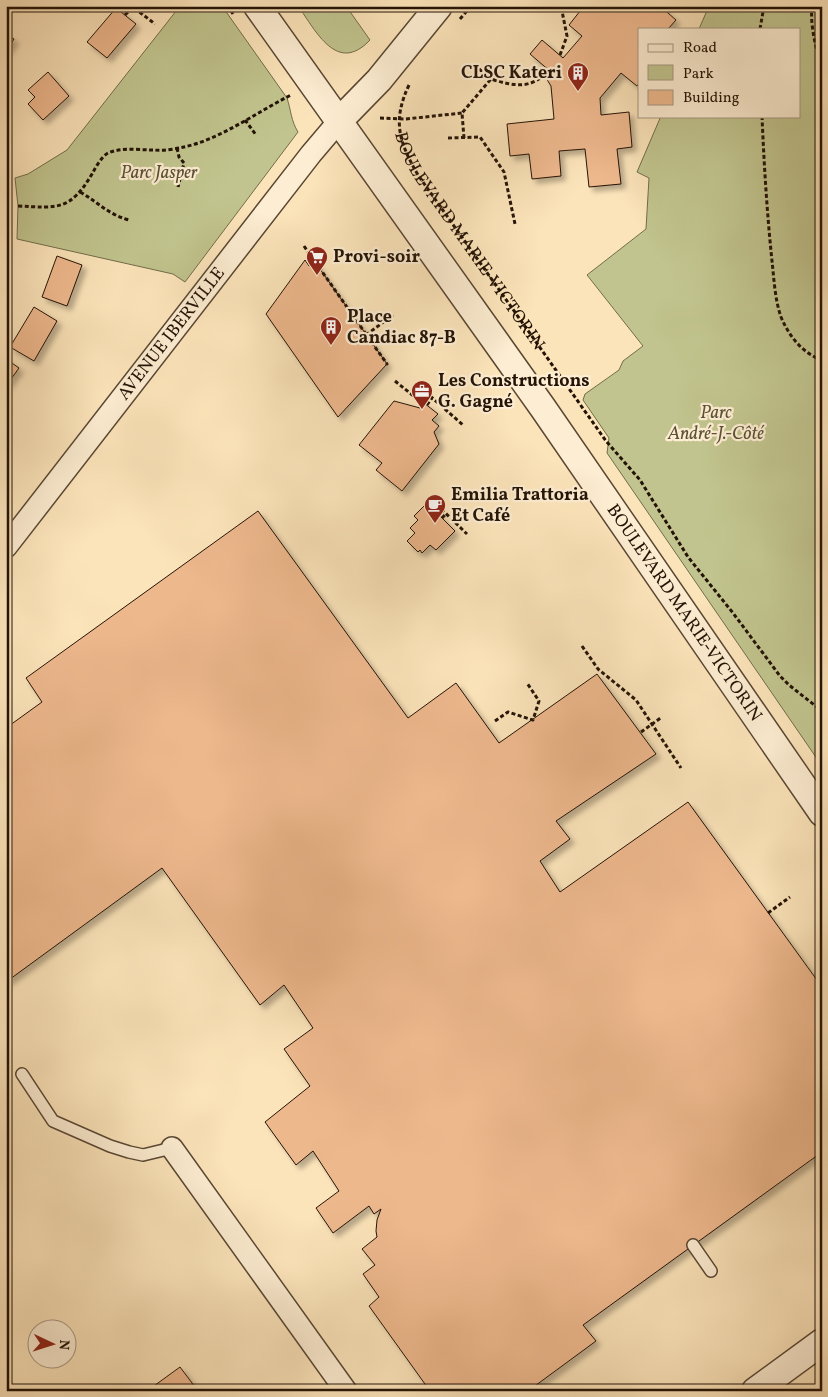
<svg xmlns="http://www.w3.org/2000/svg" width="828" height="1397" viewBox="0 0 828 1397" font-family="Vollkorn,serif">
  <style>
    .green { fill: #c1c48e; stroke: #726c4a }
    .building { fill: #eeb88d; stroke: #231306; filter: url(#shadow) }
    .lines { fill: none; stroke-linecap: round; stroke-linejoin: round }
    .service-casing { stroke: #594733; stroke-width: 14 }
    .minor-casing { stroke: #594733; stroke-width: 24 }
    .tertiary-casing { stroke: #594733; stroke-width: 29 }
    .path { stroke: #231306; stroke-width: 3; stroke-dasharray: 4 2.5; stroke-linecap: butt }
    .service { stroke: #fdedd2; stroke-width: 11 }
    .minor { stroke: #fdedd2; stroke-width: 21 }
    .tertiary { stroke: #fdedd2; stroke-width: 26 }
    .labels { text-anchor: middle; dominant-baseline: central; stroke-width: 4.5; stroke-linejoin: round; paint-order: stroke }
    .poi-label { font-size: 18px; font-weight: bold; fill: #231306; stroke: #fdedd2; text-anchor: start }
    .park-label { font-size: 18px; font-style: italic; fill: #5a5136; stroke: #fdedd2 }
    .street-label { font-size: 18px; fill: #231306; stroke: #fdedd2 }
  </style>
  <defs>
    <filter id="shadow"><feDropShadow dx="4.5" dy="4.5" stdDeviation="2.5" flood-color="#0004"/></filter>
  </defs>
  <rect width="100%" height="100%" fill="#fce4ba"/>
  <filter id="stains"><feTurbulence type="fractalNoise" baseFrequency=".004" numOctaves="4"/><feColorMatrix values="0 0 0 0 .2 0 0 0 0 .09 0 0 0 0 .02 0 0 0 .5 -.17"/></filter>
  <radialGradient id="worn" r=".72"><stop offset=".6" stop-color="#630" stop-opacity="0"/><stop offset="1" stop-color="#630" stop-opacity=".3"/></radialGradient>
  <path class="green" d="M180,6h42l65,92c4,12 4,23 11,34l-113,150 -12,-8 -156,-35 1,-33 -3,-28 13,-4 39,-24z
    M298,6h48l24,34c-33,35 -54,-9 -72,-34z
    M709,6h113v760l-215,-313 2,-15 -26,-38 2,-6 34,-24 4,-9 20,-15 -56,-71 59,-46 3,-51 -12,-6 24,-56h138v-87h-100z"/>
  <path class="building" d="M584,6h76l16,14 -8,9h-29v54l-2,3 -16,-13 -21,25 1,17 28,-3 3,35 -15,2 4,35 -32,3 -4,-38 -26,2 2,25 -29,3 -3,-25 -19,2 -3,-32 47,-5 -3,-33 -5,-8 5,-6 -21,-18 12,-14 21,18 19,-22 -13,-11z
    M116,8l20,16 -29,34 -20,-16z
    M6,34l8,5 -8,13z
    M48,72l21,24 -26,24 -15,-16 7,-7 -7,-7z
    M57,256l25,9 -15,41 -25,-9z
    M305,260l4,6 6,-4 72,102 -49,53 -72,-103z
    M34,307l23,14 -23,40 -24,-14z
    M6,359l13,9 -13,18z
    M394,401l26,7 4,-5 14,11 -6,6 7,6 -5,6 5,12 -37,47 -26,-21 6,-7 -23,-18z
    M427,503l28,28 -19,19 -6,-5 -8,8 -2,-3 -2,2 -11,-11 8,-8 -5,-5 8,-8 -4,-4z
    M258,511l150,207 48,-35 43,60 98,-69 59,80 -100,67 14,18 -30,22 20,31 128,-90 134,185v165l-239,173 13,16 -68,50h-98l-61,-85 10,-9 -16,-23 12,-9 -13,-16 15,-12 -1,-6 1,-11 4,-11 -7,5 -5,-8 -36,27 -17,-25 23,-17 -26,-40 -17,14 -31,-43 45,-36 -26,-37 29,-21 -29,-43 -24,20 -98,-137 -156,114v-254l36,-26 -16,-24z
    M180,1367l18,24h-51z"/>
  <g class="lines">
    <g class="service-casing">
      <path id="service" d="M22,1074l31,47 57,25 19,6 14,3 29,-7
        M693,1245l18,26"/>
    </g>
    <g class="minor-casing">
      <g id="minor">
        <path id="s2" d="M6,547l305,-393 28,-33"/>
        <path d="M172,1148l174,243"/>
      </g>
    </g>
    <g class="tertiary-casing">
      <g id="tertiary">
        <path id="s3" d="M257,6l286,402 279,405"/>
        <path d="M339,121l40,-41 60,-74"/>
        <path d="M755,1391l67,-49"/>
      </g>
    </g>
    <g class="path">
      <path d="M228,6l5,8"/>
      <path d="M812,6c-2,21 4,42 10,62"/>
      <path d="M125,15l8,-8 22,17"/>
      <path d="M460,19l11,-13"/>
      <path d="M760,29l4,-23"/>
      <path d="M560,55l7,-19 -6,-30"/>
      <path d="M479,69l12,10"/>
      <path id="s1" d="M409,85c-17,36 -10,57 9,90l188,266 34,39 48,77 45,56 47,63 9,9 33,26"/>
      <path d="M762,116c2,48 5,97 10,145 2,18 3,39 9,56 8,19 21,36 41,43"/>
      <path d="M380,118l26,1 56,-6"/>
      <path d="M245,120l11,15"/>
      <path d="M448,138l32,-1 24,35 11,52"/>
      <path d="M464,138l-2,-25 29,-34c22,7 42,11 57,-9"/>
      <path d="M177,148l2,9 5,6 -6,24"/>
      <path d="M80,192c18,10 27,22 49,28"/>
      <path d="M18,206c40,2 52,5 74,-32 4,-7 9,-17 16,-21 14,-6 31,-3 46,-3 9,1 21,-1 30,-3 37,-8 73,-35 107,-52"/>
      <path d="M304,246l83,118 -1,-1"/>
      <path d="M366,335l27,-20"/>
      <path d="M395,381l26,21 8,-7 34,30"/>
      <path d="M427,405l5,-7"/>
      <path d="M432,500l35,34"/>
      <path d="M442,518l4,-4"/>
      <path d="M582,646l16,23 38,31 45,68"/>
      <path d="M495,721l13,-9 25,8 6,-19 -12,-18"/>
      <path d="M641,732l21,-15"/>
      <path d="M768,913l22,-16"/>
    </g>
    <use href="#service" class="service"/>
    <use href="#minor" class="minor"/>
    <use href="#tertiary" class="tertiary"/>
  </g>
  <defs>
    <g id="building-pin" transform="scale(1.125)"><path d="M0 17L-7.5 6A9.5 9.5 0 1 1 7.5 6Z" fill="#8f2418" stroke="#fdedd2"/><path d="M-4-6H4V6H1V3H-1V6H-4ZM-2.5-4.3h1.7v1.8h-1.7ZM.8-4.3h1.7v1.8H.8ZM-2.5-1h1.7V.8h-1.7ZM.8-1h1.7V.8H.8Z" fill="#fff"/></g>
    <g id="supermarket-pin" transform="scale(1.125)"><path d="M0 17L-7.5 6A9.5 9.5 0 1 1 7.5 6Z" fill="#8f2418" stroke="#fdedd2"/><path d="M-6-5.5h2.5l.6 2H6L4.5 2H-2.5L-4.4-4H-6ZM-1.5 3.2a1.3 1.3 0 1 0 .1 0ZM3 3.2a1.3 1.3 0 1 0 .1 0Z" fill="#fff"/></g>
    <g id="office-pin" transform="scale(1.125)"><path d="M0 17L-7.5 6A9.5 9.5 0 1 1 7.5 6Z" fill="#8f2418" stroke="#fdedd2"/><path d="M-6-3h4V-5.5h4V-3h4V5H-6ZM-1-4.5V-3h2v-1.5ZM-6 0V1H6V0Z" fill="#fff"/></g>
    <g id="cafe-pin" transform="scale(1.125)"><path d="M0 17L-7.5 6A9.5 9.5 0 1 1 7.5 6Z" fill="#8f2418" stroke="#fdedd2"/><path d="M-5.5-4.5H6V0H3Q3 3.5 0 3.5H-2.5Q-5.5 3.5-5.5 0ZM3-3.2v2h1.7v-2ZM-6 4.5H4V6H-6Z" fill="#fff"/></g>
  </defs>
  <g fill-rule="evenodd">
    <use href="#building-pin" x="578" y="73"/>
    <use href="#supermarket-pin" x="317" y="257"/>
    <use href="#building-pin" x="331" y="327"/>
    <use href="#office-pin" x="422" y="391"/>
    <use href="#cafe-pin" x="435" y="505"/>
  </g>
  <g class="labels">
    <g class="poi-label">
      <text x="562" y="73" text-anchor="end">CLSC Kateri</text>
      <text x="333" y="257">Provi-soir</text>
      <text x="347" y="317">Place<tspan x="347" dy="21">Candiac 87-B</tspan></text>
      <text x="438" y="381">Les Constructions<tspan x="438" dy="21">G. Gagné</tspan></text>
      <text x="451" y="495">Emilia Trattoria<tspan x="451" dy="21">Et Café</tspan></text>
    </g>
    <g class="park-label">
      <text x="159" y="173">Parc Jasper</text>
      <text x="716" y="413">Parc<tspan x="716" dy="21">André-J.-Côté</tspan></text>
    </g>
    <g class="street-label">
      <text stroke="none"><textPath href="#s1" startOffset="178">BOULEVARD MARIE-VICTORIN</textPath></text>
      <text stroke="none"><textPath href="#s2" startOffset="270">AVENUE IBERVILLE</textPath></text>
      <text stroke="none"><textPath href="#s3" startOffset="742">BOULEVARD MARIE-VICTORIN</textPath></text>
    </g>
  </g>
  <rect width="828" height="1397" fill="none" stroke="#fce4ba" stroke-width="25"/>
  <rect x="8" y="8" width="813" height="1382" fill="none" stroke="#231306" stroke-width="2.5"/>
  <rect x="12" y="12" width="803" height="1372" fill="none" stroke="#231306"/>
  <rect x="638" y="28" width="162" height="90" fill="#fdedd2" stroke="#a69680"/>
  <rect x="648" y="44" width="25" height="8" fill="#fdedd2" stroke="#a69680"/>
  <text x="683" y="52" font-size="15" fill="#231306">Road</text>
  <rect x="648" y="65" width="25" height="15" fill="#c1c48e" stroke="#a69680"/>
  <text x="683" y="78" font-size="15" fill="#231306">Park</text>
  <rect x="648" y="90" width="25" height="15" fill="#eeb88d" stroke="#a69680"/>
  <text x="683" y="102" font-size="15" fill="#231306">Building</text>
  <g transform="translate(52 1344) rotate(94)"><circle r="24" fill="#fdedd2" stroke="#a69680"/>
  <path d="M0-4L9 19L0 12L-9 19Z" fill="#8f2418"/>
  <text y="-8" font-size="14" font-weight="bold" text-anchor="middle" fill="#231306">N</text>
  </g>
  <rect width="100%" height="100%" filter="url(#stains)"/>
  <rect width="100%" height="100%" fill="url(#worn)"/>
</svg>
